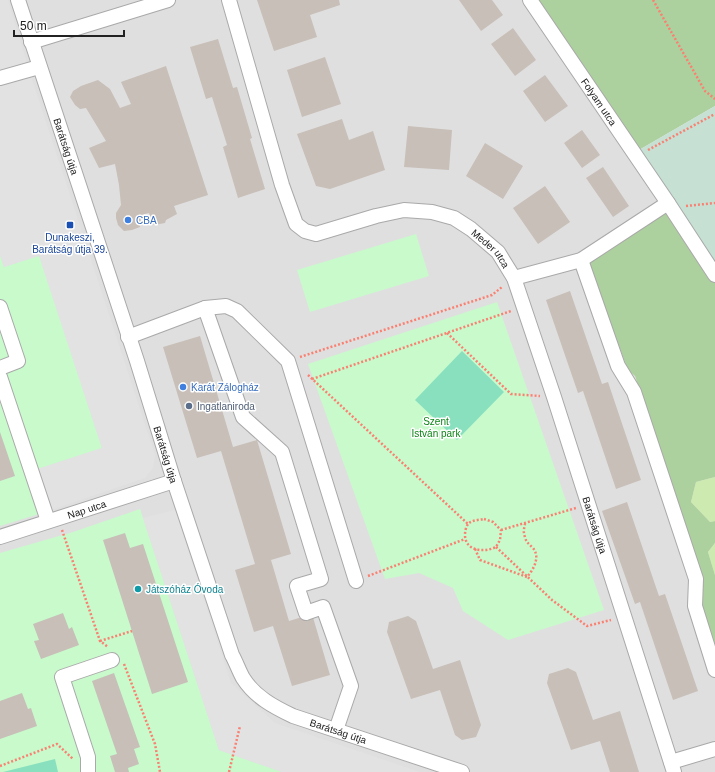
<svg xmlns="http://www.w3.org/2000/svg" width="715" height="772" viewBox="0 0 715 772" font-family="Helvetica,sans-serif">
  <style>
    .residential { fill: #e0dfdf }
    .grass { fill: #cdebb0 }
    .forest { fill: #add19e }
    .wetland { fill: #c6e0d4 }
    .park { fill: #c8facc }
    .pitch { fill: #88e0be }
    .parking { fill: #e2e2e2 }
    .building { fill: #c7bfb8 }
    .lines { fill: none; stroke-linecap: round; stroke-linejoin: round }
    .minor-casing { stroke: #a9a9a9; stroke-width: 16 }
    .path { stroke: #fa8072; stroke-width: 2.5; stroke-dasharray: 2 2; stroke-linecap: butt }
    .minor { stroke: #fff; stroke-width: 14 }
    .shop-dot { fill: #3f7fe0; stroke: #fff; stroke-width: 1.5 }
    .transit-dot { fill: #1a4fb4; stroke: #fff; stroke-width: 1.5 }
    .service-dot { fill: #5c6f8a; stroke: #fff; stroke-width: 1.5 }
    .culture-dot { fill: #0f9aa8; stroke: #fff; stroke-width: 1.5 }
    .labels { text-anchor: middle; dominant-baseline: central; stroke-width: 3; stroke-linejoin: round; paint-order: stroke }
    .street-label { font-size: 10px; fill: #222; stroke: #fff }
    .shop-label { font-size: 10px; fill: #366cbe; stroke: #fff; text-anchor: start }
    .transit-label { font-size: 10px; fill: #164399; stroke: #fff }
    .service-label { font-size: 10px; fill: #4e5e75; stroke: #fff; text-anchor: start }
    .park-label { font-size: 10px; fill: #0c8416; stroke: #fff }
    .culture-label { font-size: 10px; fill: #0d838f; stroke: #fff; text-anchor: start }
  </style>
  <rect width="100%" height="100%" fill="#f2efe9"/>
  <path class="residential" d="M0,0h537l137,202 -46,168 7,6 67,204 13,68v124h-715z"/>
  <path class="grass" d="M715,477v44l-5,1 -19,-20 5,-20z
    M715,543v32l-7,-23z"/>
  <path class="forest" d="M537,0h178v106l-76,44z
    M669,207l46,73v197l-19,5 -5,20 19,20 5,-1v22l-7,9 7,23v73l-16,-46 3,-23 -67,-203 -7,-6 -40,-109z"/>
  <path class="wetland" d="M715,106v174l-76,-130z"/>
  <path class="park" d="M416,234l13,42 -119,36 -13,-42z
    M0,255l4,12 35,-12 63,193 -76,25 13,41 -39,12z
    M497,302l107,308 -96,30 -45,-29 -10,-23 -34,-15 -34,6 -77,-215z
    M140,509l79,241 63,22h-282v-219l73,-21z"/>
  <path class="pitch" d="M462,351l42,41 -47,48 -42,-40z
    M55,759l3,13h-55z"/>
  <path class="parking" d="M0,0h8l22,73 125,382 -2,13 -8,10 -106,36 -14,-41 77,-25 -63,-192 -35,11 -4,-12z
    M175,510l56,173 44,40 145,49h-138l-63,-22 -76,-232z"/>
  <path class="building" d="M257,0h82l1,5 -30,10 7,22 -43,14z
    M459,0h33l11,15 -22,16z
    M513,28l23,32 -21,16 -24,-32z
    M218,39l15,49 4,-1 15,51 -2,1 15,50 -27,9 -15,-51 4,-2 -15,-48 -6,2 -16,-52z
    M325,57l16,47 -39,13 -15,-47z
    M166,66l42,129 -34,11 3,8 -11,6 -1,3 -11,2 -5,-12 -8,2 -1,12 -8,3 -8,1 -6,-6 -2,-7v-5l5,-8 -2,-20 -4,-21 -16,4 -10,-20 17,-7 -20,-33 -6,1 -5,-4 -5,-8 3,-6 8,-5 17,-6 12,9 10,19 11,-4 -10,-22z
    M545,75l23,31 -23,16 -22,-31z
    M342,119l7,21 24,-9 12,39 -55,19 -14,-3 -19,-52z
    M408,126l44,4 -3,40 -45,-3z
    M582,130l18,25 -18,13 -18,-25z
    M485,143l38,23 -20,33 -37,-23z
    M603,167l26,39 -16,11 -27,-39z
    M545,186l25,36 -32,22 -25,-36z
    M570,291l32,93 6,-2 33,98 -25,9 -33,-98 -5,2 -32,-93z
    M200,336l33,111 24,-7 34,114 -20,6 18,61 23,-7 18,61 -38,11 -19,-60 -19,6 -19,-62 20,-6 -34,-113 -24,7 -34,-111z
    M0,432l15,44 -15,5z
    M627,502l32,94 6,-2 33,97 -25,9 -33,-98 -5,2 -33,-93z
    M125,533l5,15 13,-4 45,138 -36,12 -49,-154z
    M63,613l6,16 3,-2 7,18 -38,14 -7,-18 5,-1 -6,-16z
    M408,616l8,5 17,48 27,-9 21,65 -5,12 -14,3 -7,-5 -15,-45 -29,9 -24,-67 2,-10z
    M568,668l8,4 17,48 27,-9 19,61h-29l-10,-31 -29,9 -24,-67 2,-9z
    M114,673l26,74 -6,2 5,15 -11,4 1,4h-14l-5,-16 7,-2 -25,-73z
    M22,693l6,16 3,-1 6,18 -37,13v-38z"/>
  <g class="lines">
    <g class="minor-casing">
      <g id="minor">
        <path id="s1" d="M18,0l119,361 37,120 58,174c4,7 7,16 11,23 12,19 31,29 50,38l169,56"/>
        <path id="s2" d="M229,0l53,185 14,39 9,7 11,3 60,-18 28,-6 28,2 22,6 17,11 27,23 16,26 40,119 120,375"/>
        <path id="s3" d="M530,0l138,203 47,72"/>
        <path d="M31,42l137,-42"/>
        <path d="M0,78l39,-11"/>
        <path d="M581,260l37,106 16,26 62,187 -1,27 20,64"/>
        <path d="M514,278l67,-18 87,-57"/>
        <path d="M0,307l18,54 -18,7"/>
        <path d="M205,308l38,109 39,35 39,127 -24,7 9,27 17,-6 28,79 -15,44"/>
        <path d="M128,337l77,-29 21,-2 11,5 51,50 68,220"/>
        <path d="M0,377l48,144"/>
        <path id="s4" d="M0,537l174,-56"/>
        <path d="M671,762l44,-13"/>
        <path d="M88,772v-15l-26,-80 50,-17"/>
      </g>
    </g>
    <path class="path" d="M653,0l52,91 10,8
      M648,150l67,-36
      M686,206l29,-3
      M447,333l64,61 29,2
      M300,357l192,-62 10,-8
      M308,375l160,149
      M312,379l199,-68
      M484,519l9,3 8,8 -1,10 -4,7c-12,6 -31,4 -31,-12 0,-4 1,-9 4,-12 4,-3 10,-3 15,-4z
      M62,530l38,111 8,6
      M501,530l75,-22
      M496,547l56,53 35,26 24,-6
      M475,549l5,11 47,17c7,-8 14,-21 5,-30 -3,-3 -6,-5 -7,-10 -2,-4 -1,-9 0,-13
      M368,576l97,-37
      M100,641l32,-10
      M124,664l31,80 5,28
      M0,766l57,-22 16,15
      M229,772l11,-46"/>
    <use href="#minor" class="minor"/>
  </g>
  <g class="shop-dot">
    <circle cx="128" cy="220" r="4"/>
    <circle cx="183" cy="387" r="4"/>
  </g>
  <rect class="transit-dot" x="66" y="221" width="8" height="8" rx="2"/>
  <circle class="service-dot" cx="189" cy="406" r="4"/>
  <circle class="culture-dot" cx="138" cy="589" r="4"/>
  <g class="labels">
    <g class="street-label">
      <text stroke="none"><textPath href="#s3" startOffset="123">Folyam utca</textPath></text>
      <text stroke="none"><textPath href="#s1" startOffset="154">Barátság útja</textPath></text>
      <text stroke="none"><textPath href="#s2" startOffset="447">Meder utca</textPath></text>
      <text stroke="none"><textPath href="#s1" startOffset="478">Barátság útja</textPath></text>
      <text stroke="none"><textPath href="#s4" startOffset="91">Nap utca</textPath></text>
      <text stroke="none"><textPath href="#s2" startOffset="745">Barátság útja</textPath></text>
      <text stroke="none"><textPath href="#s1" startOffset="826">Barátság útja</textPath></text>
    </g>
    <g class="shop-label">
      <text x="136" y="220">CBA</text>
      <text x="191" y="387">Karát Zálogház</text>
    </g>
    <g class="transit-label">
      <text x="70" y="237">Dunakeszi,<tspan x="70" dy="12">Barátság útja 39.</tspan></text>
    </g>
    <g class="service-label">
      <text x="197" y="406">Ingatlaniroda</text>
    </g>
    <g class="park-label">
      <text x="436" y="421">Szent<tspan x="436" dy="12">István park</tspan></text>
    </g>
    <g class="culture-label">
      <text x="146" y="589">Játszóház Óvoda</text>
    </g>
  </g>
  <path d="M14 30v6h110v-6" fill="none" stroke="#222222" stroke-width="2"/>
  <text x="20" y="30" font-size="12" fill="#222222" stroke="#ffffff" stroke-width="3" paint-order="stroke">50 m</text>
</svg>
